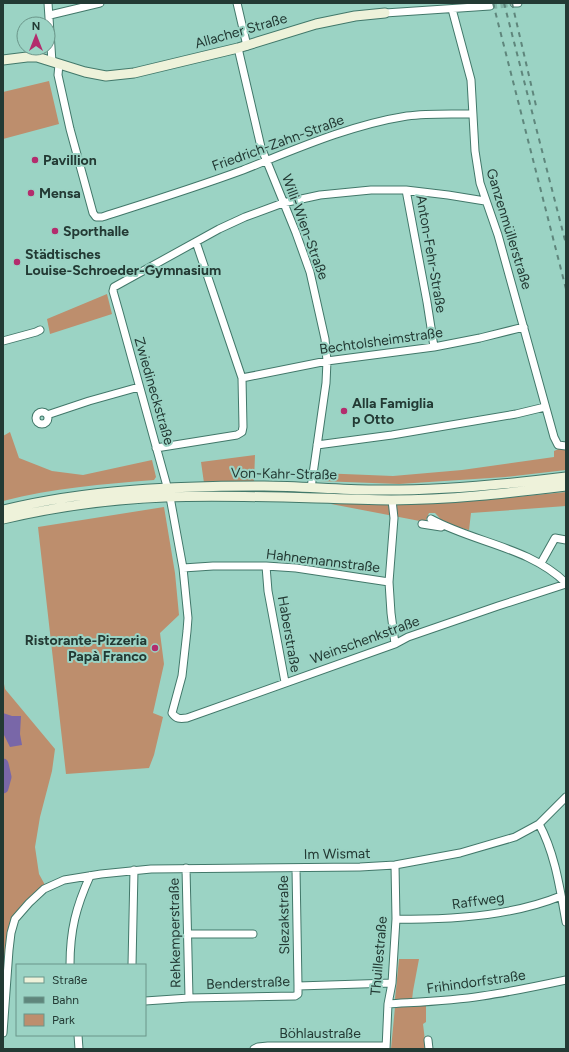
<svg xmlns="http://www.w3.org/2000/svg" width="569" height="1052" viewBox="0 0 569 1052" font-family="Figtree,sans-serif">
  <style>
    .green { fill: #bd8e6d }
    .water { fill: #7967a8 }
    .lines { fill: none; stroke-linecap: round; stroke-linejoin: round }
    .river { stroke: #7967a8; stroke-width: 11 }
    .street-tunnel { stroke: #83b4a7; stroke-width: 7; stroke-dasharray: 7 3.5; stroke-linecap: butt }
    .street-casing { stroke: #42786a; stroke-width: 9 }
    .secondary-casing { stroke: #42786a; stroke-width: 11 }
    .street { stroke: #fff; stroke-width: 7 }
    .secondary { stroke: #eef2da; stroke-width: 9 }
    .rail { stroke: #5f867c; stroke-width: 2; stroke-dasharray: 5 5; stroke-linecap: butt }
    .poi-dot { fill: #b32c6d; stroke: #9bd3c4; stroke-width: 1.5 }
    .labels { text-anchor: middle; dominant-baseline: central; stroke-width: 4; stroke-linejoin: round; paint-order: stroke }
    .street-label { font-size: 14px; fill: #233a34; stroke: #9bd3c4 }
    .poi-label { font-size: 14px; font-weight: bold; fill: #233a34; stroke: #9bd3c4; text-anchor: start }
  </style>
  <rect width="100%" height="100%" fill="#9bd3c4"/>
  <path class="green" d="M49,81l10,43 -56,15v-47z
    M107,294l5,20 -62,20 -3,-15z
    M10,432l9,26 33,13 31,4 69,-15 4,17 -2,3c-51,4 -101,8 -151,21v-65z
    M566,446v24l-61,7 -106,7 -80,-3v-8l74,3 69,-6 92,-13v-6z
    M255,455l-1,27 -50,1 -3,-21z
    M254,490l65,3v3l-73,-3z
    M566,492v14l-95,7 -2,17 -24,-6 -10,-11h-6l-4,9 -94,-18h96l88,-7z
    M164,507l11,66 4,42 -19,18 4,31 -11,49 10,4 -9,38 -5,13 -83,6 -28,-247z
    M3,679l2,10 50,60 -3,22 -12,46 -5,30 4,27 6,11 -15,12 -17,23 -10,86z
    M399,959h20l-6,32 -1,9 -16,1 -1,-2z
    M426,1005v17l-3,2 3,25h-35l4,-42z"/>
  <path class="water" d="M3,713l9,3h9l-1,18 2,11 -12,2 -7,-14z"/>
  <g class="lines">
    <path class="river" d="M3,764l3,13 -3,11"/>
    <path class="street-tunnel" d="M490,6l24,-3"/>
    <g class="street-casing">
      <path id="street" d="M48,3l4,59
        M237,3l10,43
        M514,3h4
        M452,9l19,71 4,71 5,32 18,52 56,202 4,8 8,1
        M385,13l105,-7
        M50,15l50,-12
        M238,48l23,99 35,86 14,39 15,67 2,22 -1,22 -15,105
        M59,64l-1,11 12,54 23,84 3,4h6c47,-15 95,-30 141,-47 53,-21 107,-45 164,-54 21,-3 44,-2 66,-2
        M406,190l21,112 7,45
        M485,201l-37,-6 -42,-5h-35l-51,5 -37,8 -38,14 -26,12 -105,58 -1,4 6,21 51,185 13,71 5,50 -1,13 -5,45 -10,37c4,6 8,6 15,5l208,-74 13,-7 90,-31 68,-22
        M3,341l33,-9 4,-2
        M242,378l85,-17 107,-14 46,-9 44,-11
        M36 418a6 6 0 1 1 12 0a6 6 0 1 1-12 0Z
        M47,415l42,-14 50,-14
        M317,445l75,-10 124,-21 29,-7
        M156,448l81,-13 5,-3 1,-5 -1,-49 -46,-136
        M392,500l2,18 -5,64 2,31 4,31
        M431,519c44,24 98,28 135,64
        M422,524l19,3
        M541,563l14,-25 11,2
        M266,566l2,25 17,91
        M183,568l30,-2h53l30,2 93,14
        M539,824c16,29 21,65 27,98
        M186,868l3,130
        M296,868l2,118
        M396,919c53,1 116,-3 165,-23
        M188,934h65
        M70,965c0,-35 6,-58 20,-89
        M132,965l2,-95
        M145,1001l44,-3 106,-2 3,-2v-8l94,-3
        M388,1004c31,-2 63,-3 94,-8 28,-4 56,-10 84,-16
        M3,1033l6,-83 2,-17 4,-14 14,-16 15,-14 20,-9 37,-6 50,-5 209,-2 35,-2 65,-12 55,-16 24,-13 27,-27
        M78,1035l1,14
        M428,1040l1,9
        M254,1049l4,-2 10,-1h118
        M386,1049l2,-45 4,-21 4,-64 -1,-54"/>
    </g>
    <g class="secondary-casing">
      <path id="secondary" d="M3,60l24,-3h10l48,15 21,4 28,-3 104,-25 78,-24 39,-8 30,-3
        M3,510c86,-21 174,-24 261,-24 37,0 73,4 109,4 65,1 129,-5 193,-13
        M3,519c51,-12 109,-20 162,-22 75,-3 151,2 226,3 59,0 117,-7 175,-14"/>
    </g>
    <use href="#street" class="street"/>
    <use href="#secondary" class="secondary"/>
    <path class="rail" d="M493,3l73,286
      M504,3l62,241
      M512,3l25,107"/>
  </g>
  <g class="poi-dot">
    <circle cx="35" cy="160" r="4"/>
    <circle cx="31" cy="193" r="4"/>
    <circle cx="55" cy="231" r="4"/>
    <circle cx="17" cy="262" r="4"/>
    <circle cx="344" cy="411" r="4"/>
    <circle cx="155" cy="648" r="4"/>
  </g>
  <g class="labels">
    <g class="street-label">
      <text transform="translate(241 31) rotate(-16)">Allacher Straße</text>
      <text transform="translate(278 143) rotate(-20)">Friedrich-Zahn-Straße</text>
      <text transform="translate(305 227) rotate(70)">Willi-Wien-Straße</text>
      <text transform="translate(509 229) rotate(73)">Ganzenmüllerstraße</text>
      <text transform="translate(431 254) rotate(80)">Anton-Fehr-Straße</text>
      <text transform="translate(381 341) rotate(-8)">Bechtolsheimstraße</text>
      <text transform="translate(154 391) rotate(74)">Zwiedineckstraße</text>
      <text transform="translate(284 474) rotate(1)">Von-Kahr-Straße</text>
      <text transform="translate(323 561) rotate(7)">Hahnemannstraße</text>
      <text transform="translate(289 634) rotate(80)">Haberstraße</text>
      <text transform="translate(365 640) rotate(-20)">Weinschenkstraße</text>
      <text transform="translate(337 854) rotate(-1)">Im Wismat</text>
      <text transform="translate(478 901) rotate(-8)">Raffweg</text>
      <text transform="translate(284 915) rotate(-91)">Slezakstraße</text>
      <text transform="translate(175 933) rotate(-91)">Rehkemperstraße</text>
      <text transform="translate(379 956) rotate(-85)">Thuillestraße</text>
      <text transform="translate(476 982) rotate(-8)">Frihindorfstraße</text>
      <text transform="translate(248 983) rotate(-2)">Benderstraße</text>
      <text x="320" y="1033">Böhlaustraße</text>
    </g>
    <g class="poi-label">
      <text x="43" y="160">Pavillion</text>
      <text x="39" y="193">Mensa</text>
      <text x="63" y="231">Sporthalle</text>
      <text x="25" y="254">Städtisches<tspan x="25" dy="16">Louise-Schroeder-Gymnasium</tspan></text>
      <text x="352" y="403">Alla Famiglia<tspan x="352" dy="16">p Otto</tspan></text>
      <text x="147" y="640" text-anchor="end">Ristorante-Pizzeria<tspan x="147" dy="16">Papà Franco</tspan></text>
    </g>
  </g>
  <rect width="569" height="1052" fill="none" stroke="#233a34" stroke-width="8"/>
  <rect x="16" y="964" width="130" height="72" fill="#9bd3c4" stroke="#6b968a"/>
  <rect x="24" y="977" width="20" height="6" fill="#eef2da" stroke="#6b968a"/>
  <text x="52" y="984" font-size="12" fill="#233a34">Straße</text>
  <rect x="24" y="997" width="20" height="6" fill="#5f867c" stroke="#6b968a"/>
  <text x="52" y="1004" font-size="12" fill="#233a34">Bahn</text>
  <rect x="24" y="1014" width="20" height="12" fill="#bd8e6d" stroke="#6b968a"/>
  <text x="52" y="1024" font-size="12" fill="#233a34">Park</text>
  <g transform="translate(36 36)"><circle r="19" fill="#9bd3c4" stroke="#6b968a"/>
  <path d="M0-3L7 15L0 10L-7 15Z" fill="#b32c6d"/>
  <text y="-6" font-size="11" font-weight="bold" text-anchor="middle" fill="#233a34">N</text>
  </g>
</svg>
